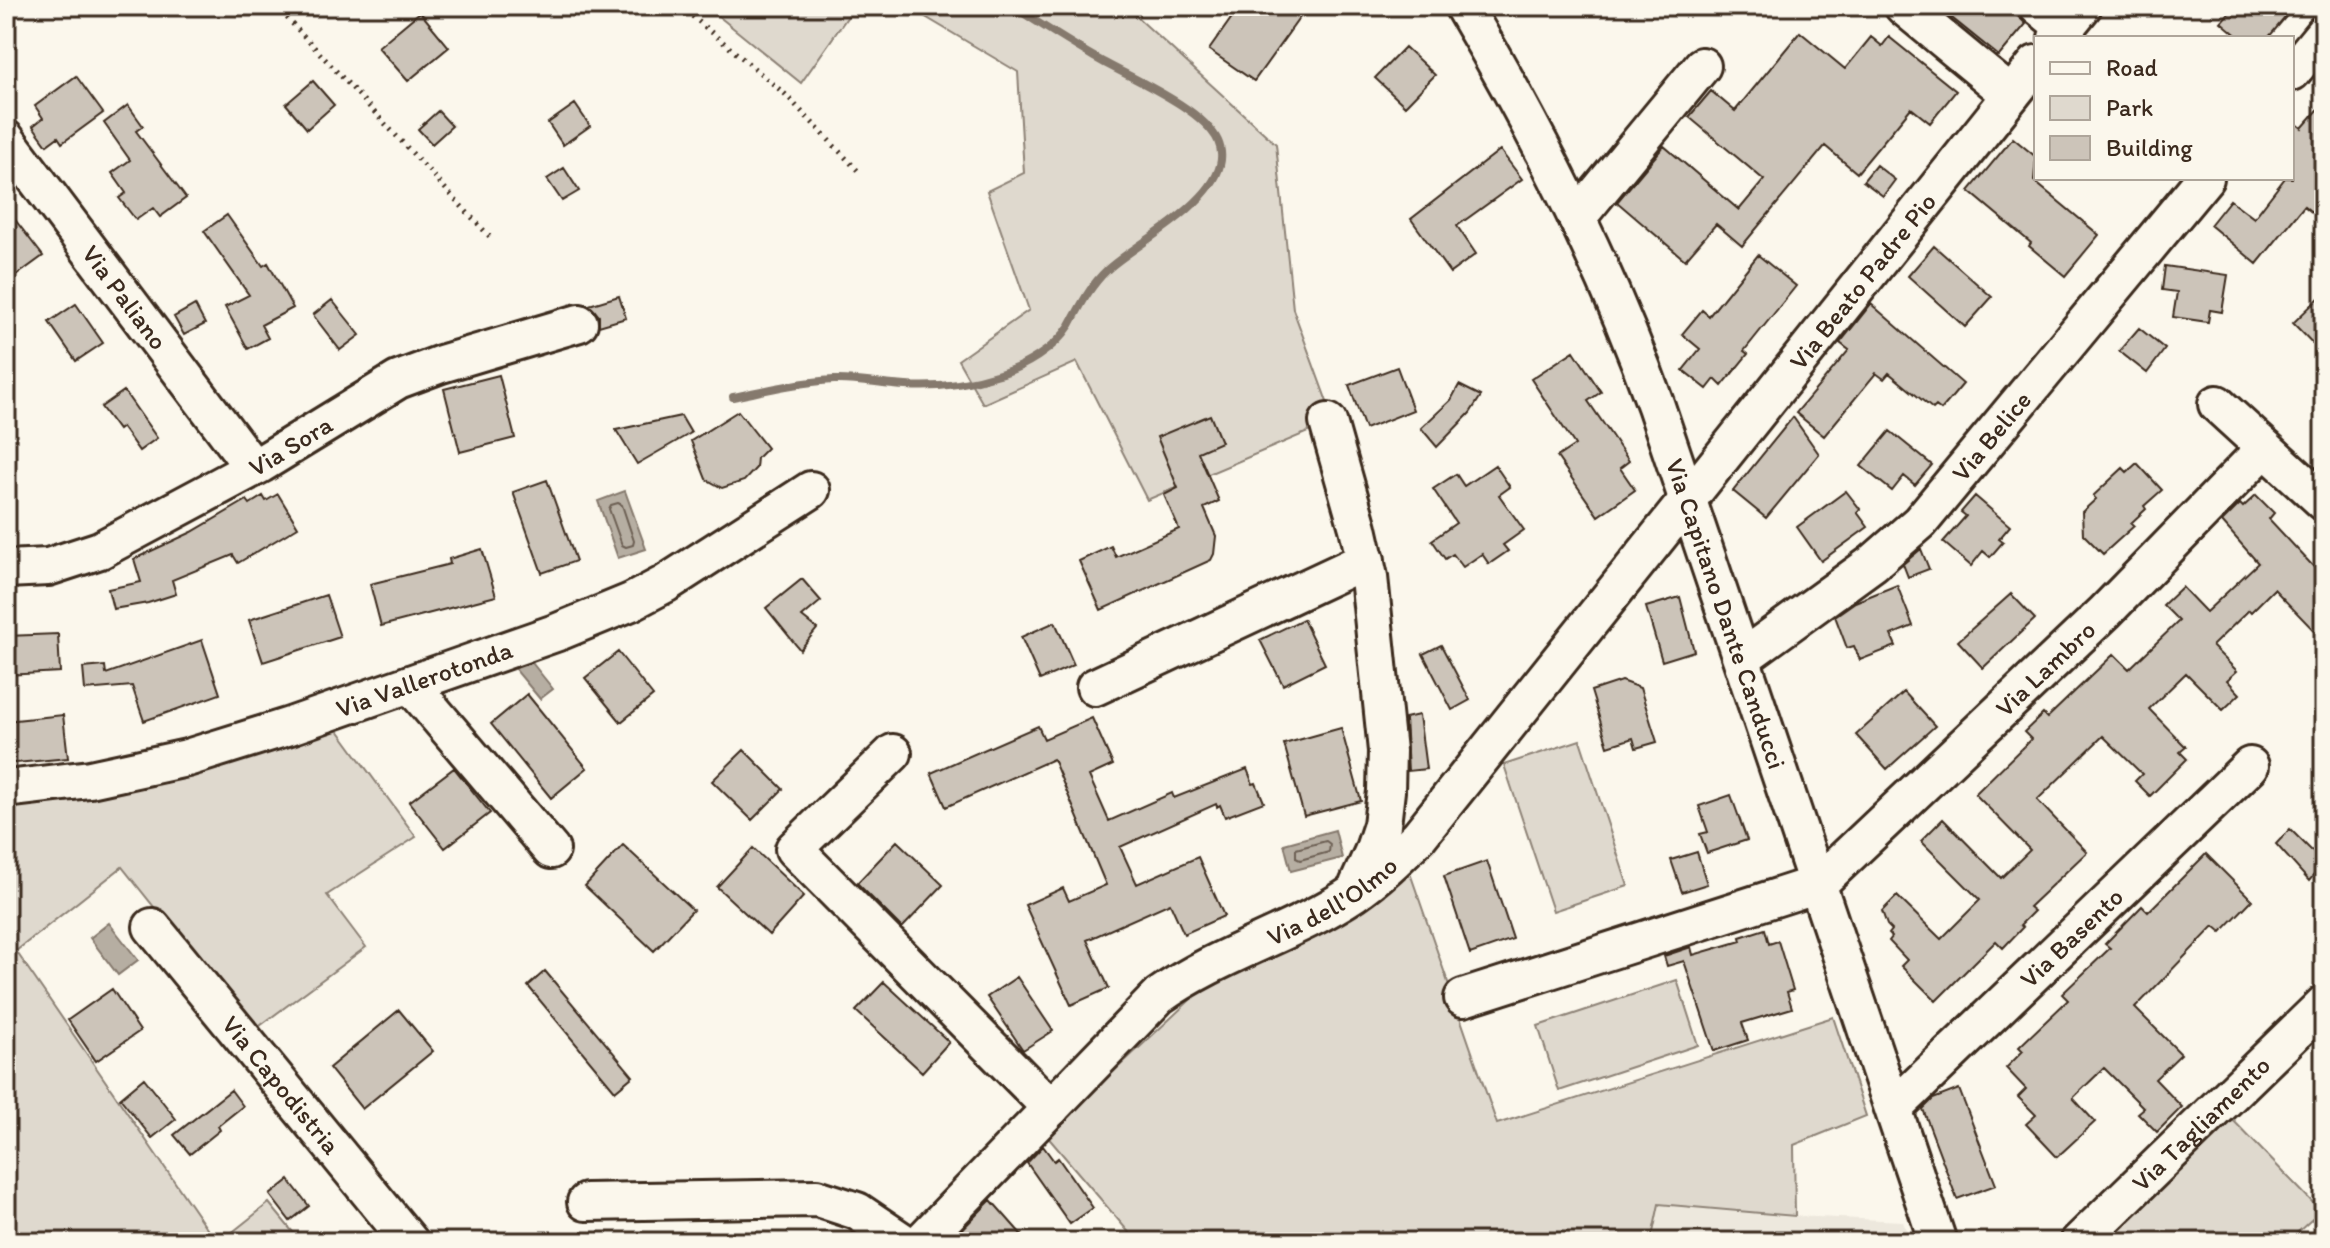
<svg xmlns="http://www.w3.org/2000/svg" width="2330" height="1248" viewBox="0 0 2330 1248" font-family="Itim,sans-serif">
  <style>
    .built { fill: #ede8dd }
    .green { fill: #dfd9ce; stroke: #8d8276; stroke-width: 2 }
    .water { fill: #b6aea2; stroke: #85796d; stroke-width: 2 }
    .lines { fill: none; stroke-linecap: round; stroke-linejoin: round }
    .shore { stroke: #6c5f53; stroke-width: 2 }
    .stream { stroke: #85796d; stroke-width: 8 }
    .building { fill: #ccc4b9; stroke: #3b2a1e; stroke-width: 2 }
    .minor-casing { stroke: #3b2a1e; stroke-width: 42 }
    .path { stroke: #3b2a1e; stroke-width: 5; stroke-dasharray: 2 6; stroke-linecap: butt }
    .minor { stroke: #fbf7ec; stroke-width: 36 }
    .labels { text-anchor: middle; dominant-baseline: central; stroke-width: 6; stroke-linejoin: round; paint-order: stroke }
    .street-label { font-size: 26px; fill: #3b2a1e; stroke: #fbf7ec }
  </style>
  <rect width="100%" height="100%" fill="#fbf7ec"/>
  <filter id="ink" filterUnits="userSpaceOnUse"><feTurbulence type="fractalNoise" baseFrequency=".0125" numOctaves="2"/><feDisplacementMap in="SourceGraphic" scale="16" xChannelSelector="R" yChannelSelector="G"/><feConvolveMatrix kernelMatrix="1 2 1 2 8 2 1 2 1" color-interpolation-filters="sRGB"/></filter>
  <g filter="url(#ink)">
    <path class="built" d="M1659,1204l136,12 108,5 7,21h-259z"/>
    <path class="green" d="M706,6h149l-54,77z
      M907,6h218l151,138 17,165 41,112 -187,79 -70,-138 -94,42 -25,-44 71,-50 -42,-119 37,-18 -6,-101z
      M335,726l81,111 -89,58 39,52 -113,84 -131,-164 -106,84 200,291h-210v-440z
      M1580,740l48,146 -75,25 -49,-146z
      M1409,870l88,254 336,-107 33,99 -72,29 1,71 -136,-12 -8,38h-514l-91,-107 159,-149z
      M1677,980l21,65 -139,46 -21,-65z
      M2230,1117l91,94 -34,31h-183z
      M269,1203l32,39h-81z"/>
    <path class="water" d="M625,491l21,58 -28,9 -20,-57z
      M529,659l24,30 -13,10 -25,-30z
      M1335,830l7,28 -51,13 -7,-27z
      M109,923l29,37 -20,15 -28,-37z"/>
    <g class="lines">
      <path class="shore" d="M618,503l4,2 12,36 -1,4 -7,2 -4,-2 -13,-36 2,-4z
        M1326,841l4,3 -1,8 -29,8 -4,-2v-9z"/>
      <path class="stream" d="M733,397c33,-7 67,-15 101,-17 24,-1 48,5 72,6 30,2 62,-2 90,-11 27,-7 59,-26 74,-50 11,-20 20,-39 37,-55 29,-28 134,-78 111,-129 -16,-34 -90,-64 -124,-84 -27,-16 -54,-33 -82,-51"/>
    </g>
    <path class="building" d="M1240,6h68l-54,75 -45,-31z
      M1937,6h70l19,18 -27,32z
      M2235,6h60l-27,32h-28l-19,-16z
      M420,12l29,35 -41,34 -30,-34z
      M1800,32l45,37 26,-32 11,9 7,-9 67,54 -26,32 -19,-15 -54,65 -32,-27 -83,100 -26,-22 -31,36 -68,-58 47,-56 75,64 25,-30 -75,-63 22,-26 24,20z
      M1405,47l30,28 -30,31 -30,-28z
      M76,76l27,37 -41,30 -4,-6 -11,8 -14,-19 10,-8 -8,-12z
      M313,81l21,24 -27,24 -21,-25z
      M2324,103v99l-10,12 -10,-8 -47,58 -47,-39 20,-25 24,18 31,-40h7v-58l10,8z
      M575,104l15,22 -27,19 -15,-22z
      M128,105l15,21 -7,5 50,67 -26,19 -7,-9 -17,12 -17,-22 7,-5 -14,-20 18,-13 -26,-37z
      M438,111l14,15 -20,18 -14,-15z
      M2013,138l23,19 -2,24 65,54 -34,41 -36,-30 2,-3 -62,-52z
      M1500,150l22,29 -65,47 19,28 -26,19 -39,-54z
      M1876,165l19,15 -12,16 -20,-15z
      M564,168l15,23 -17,10 -15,-22z
      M6,208l37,48 -37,27z
      M227,215l36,51 5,-3 25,45 -32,17 7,13 -20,11 -23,-42 24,-12 -45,-64z
      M1934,246l58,51 -27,30 -57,-51z
      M1758,255l38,31 -52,65 4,3 -26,32 -7,-7 -8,10 -24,-19 17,-21 -18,-15 20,-24 7,6z
      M2165,266l63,9 -6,37 -12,-2 -2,12 -35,-5 4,-25 -15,-2z
      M2324,293v62l-31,-32z
      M619,296l7,22 -27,8v-10l-10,-11z
      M332,300l28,35 -20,15 -27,-35z
      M76,304l27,39 -27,18 -27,-39z
      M1871,304l92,80 -22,26 -5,-4 -3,3 -44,-36 -5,6 -8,-6 -52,63 -28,-23 53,-63 -9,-7z
      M195,305l10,19 -21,11 -10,-18z
      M2139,328l26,21 -18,24 -28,-22z
      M1574,351l27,41 -13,9 41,60 -9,7 15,22 -37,26 -41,-59 18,-12 -44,-66z
      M1397,367l16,43 -48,19 -16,-44z
      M499,375l16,63 -55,14 -16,-63z
      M1459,385l22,11 -11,17 -33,34 -16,-19 30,-28z
      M124,391l33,47 -18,13 -17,-24 -4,3 -17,-23z
      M738,411l29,37 -10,10 -1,10 -12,13 -22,7 -16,-9 -15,-38z
      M1210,415l11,27 -23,10 21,49 -15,7 12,28 -2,18 -3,6 -110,50 -22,-49 32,-15 5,11 63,-28 -15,-34 14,-7 -21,-51z
      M681,416l10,17 -54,31 -21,-34z
      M1793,417l26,37 -53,64 -33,-27z
      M1890,431l42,34 -17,20 -11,-9 -12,15 -31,-25z
      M2137,463l25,27 -18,16 2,3 -15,14 3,3 -31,28 -20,-20 -1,-22 14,-13 -3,-3 30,-28 4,4z
      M1495,465l15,22 -11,8 25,35 -21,15 5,6 -19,13 -7,-10 -19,13 -10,-13 -8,5 -13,-19 24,-17 -23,-34 23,-15 8,12z
      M547,480l29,81 -34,12 -29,-81z
      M1846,491l14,18 -3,3 11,15 -47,34 -24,-34z
      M278,494l20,33 -60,36 -5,-8 -61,25 4,14 -28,9 -35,6 -5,-20 33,-7 -7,-23 58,-27 55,-32 3,4 13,-8 3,5z
      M2256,495l18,18 -5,6 55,59v63l-50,-52 -23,23 -2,-2 -37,36 25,25 -10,9 13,14 -17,16 -37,-37 -37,36 37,38 -6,5 7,7 -37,37 -15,-15 7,-7 -39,-38 -66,64 50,52 -58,55 5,4 -14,14 3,2 -20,21 -7,-7 -60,60 -35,-35 6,-6 -18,-19 3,-4 -3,-3 3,-4 -5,-5 -5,-14 15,-15 44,43 39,-39 -59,-59 22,-22 58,59 29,-28 -55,-56 56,-55 -7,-7 19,-18 4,4 67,-64 15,15 50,-48 -16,-16 19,-18 24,25 52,-49 -36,-41 18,-18 3,3z
      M1975,496l35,30 -11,13 4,3 -13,15 -7,-6 -12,15 -28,-24 23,-26 -5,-4z
      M482,549l14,47 -115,30 -11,-42 80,-20 -1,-5z
      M1921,549l8,20 -21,8 -5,-13z
      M802,579l19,22 -19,16 15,12 -17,21 -34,-42z
      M1897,585l16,41 -22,9 5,11 -36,14 -6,-14 -7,2 -12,-32 20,-14z
      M2011,594l24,25 -52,49 -25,-27z
      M326,595l14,42 -77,25 -14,-42z
      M1680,597l14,54 -32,10 -16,-54z
      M1303,619l22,45 -42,21 -23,-45z
      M1055,622l19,43 -34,15 -19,-43z
      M58,634l2,38 -54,3v-39z
      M202,640l18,54 -76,27 -12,-35 -47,4 -2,-22 22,-2 1,8z
      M1441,645l29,55 -18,10 -29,-56z
      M618,652l35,44 -32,26 -36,-44z
      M1621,681l19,7 17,54 -21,6 -3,-10 -25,8 -17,-55z
      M1904,692l31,34 -48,43 -31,-34z
      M527,694l60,74 -36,30 -60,-74z
      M63,715l5,43 -62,6v-43z
      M1419,715l7,54 -18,2 -3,-53z
      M1092,718l21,47 -24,11 20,45 63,-28 2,5 73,-29 6,15 3,-1 8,19 -39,15 -5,-12 -3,2 -1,-3 -96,43 17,37 61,-27 26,59 -40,18 -14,-31 -83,37 22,48 -38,17 -46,-100 38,-17 6,13 37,-16 -53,-126 -107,48 -15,-34 107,-47 6,13z
      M1341,728l20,73 -57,15 -20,-72z
      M744,750l39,39 -31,31 -40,-39z
      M454,768l36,45 -45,35 -36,-46z
      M1731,795l16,45 -40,13 -7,-19 8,-2 -9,-26z
      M2290,829l34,34 -15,18 -33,-37z
      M897,841l46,44 -41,43 -45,-45z
      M623,845l70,65 -39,41 -69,-65z
      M753,848l51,48 -35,39 -52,-48z
      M1697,852l10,32 -25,8 -11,-32z
      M2206,854l46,46 -31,32 -7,-6 -79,82 46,46 -26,25 27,28 -25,25 -19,-19 6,-5 -40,-40 -31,30 22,24 -38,35 -31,-33 10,-9 -18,-18 8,-8 -20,-21 17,-17 -4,-4 49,-47 -6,-6 48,-46 -5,-4 37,-38 6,6z
      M1487,861l26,78 -43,15 -26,-78z
      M1765,929l4,15 9,-3 15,49 -6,2 5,16 -50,15 6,17 -34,11 -30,-90 -17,5 -3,-10 27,-9 2,8 48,-14 -1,-4z
      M545,971l88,105 -18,15 -87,-105z
      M1017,977l36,54 -30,19 -36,-53z
      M884,982l65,60 -27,30 -66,-61z
      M112,989l28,42 -44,30 -28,-41z
      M399,1010l34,41 -71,58 -33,-41z
      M144,1078l32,41 -24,19 -32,-40z
      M1959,1089l37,96 -39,14 -34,-90 10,-10z
      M231,1090l12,16 -25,20 2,4 -30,24 -16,-19z
      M1043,1146l11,15 4,-3 35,50 -23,16 -43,-61z
      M289,1180l20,26 -19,15 -20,-26z
      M991,1200l37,42h-78l35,-36z"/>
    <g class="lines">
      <g class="minor-casing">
        <g id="minor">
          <path id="s1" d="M1463,6c75,127 143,260 193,400l282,836"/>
          <path d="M1903,6l108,89"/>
          <path d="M2038,6l27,22"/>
          <path d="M2057,38l26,-32"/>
          <path d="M2292,72l32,-39"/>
          <path id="s2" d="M6,139l239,318"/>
          <path d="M1577,218l125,-152"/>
          <path d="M2217,404l107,98"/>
          <path d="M1328,422l30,106 11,49 18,174 -1,40 -4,34 -9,27 -15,33"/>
          <path id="s3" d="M6,569l42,-2 52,-17 161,-86 137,-84 43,-16 138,-41"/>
          <path id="s4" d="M1742,658l131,-95 47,-41 285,-344"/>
          <path d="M410,684l141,166"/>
          <path d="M1095,687l271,-127"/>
          <path d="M893,753l-99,96 257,259"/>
          <path id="s5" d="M6,789l84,-10 97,-21 103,-32 268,-94 73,-30 34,-18 146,-94"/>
          <path id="s6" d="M152,927l258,315"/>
          <path id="s7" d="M1463,998l355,-114 287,-272 160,-164"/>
          <path id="s8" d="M1894,1108l356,-342"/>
          <path d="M586,1202l231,-4 40,13 46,31"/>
          <path id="s9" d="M921,1242l238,-246c60,-43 134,-62 195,-103 24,-16 45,-37 65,-57l617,-772"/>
          <path id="s10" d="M2079,1242l245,-238"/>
        </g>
      </g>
      <path class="path" d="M276,6l215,232
        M680,6l105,88 76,80"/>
      <use href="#minor" class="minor"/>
    </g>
  </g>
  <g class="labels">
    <g class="street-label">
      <text stroke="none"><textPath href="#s9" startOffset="1360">Via Beato Padre Pio</textPath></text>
      <text stroke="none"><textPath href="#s2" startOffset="198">Via Paliano</textPath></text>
      <text stroke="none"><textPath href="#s4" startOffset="336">Via Belice</textPath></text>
      <text stroke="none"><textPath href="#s3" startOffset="314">Via Sora</textPath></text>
      <text stroke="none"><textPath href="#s1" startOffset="664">Via Capitano Dante Canducci</textPath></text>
      <text stroke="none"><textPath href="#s7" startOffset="686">Via Lambro</textPath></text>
      <text stroke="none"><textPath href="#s5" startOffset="434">Via Vallerotonda</textPath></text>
      <text stroke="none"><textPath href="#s9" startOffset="540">Via dell'Olmo</textPath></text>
      <text stroke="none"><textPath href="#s8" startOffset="246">Via Basento</textPath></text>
      <text stroke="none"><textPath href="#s6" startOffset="204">Via Capodistria</textPath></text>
      <text stroke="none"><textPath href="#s10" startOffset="170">Via Tagliamento</textPath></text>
    </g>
  </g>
  <rect width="2330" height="1248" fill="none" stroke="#fbf7ec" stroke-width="32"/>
  <rect x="16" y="16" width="2298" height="1216" fill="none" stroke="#3b2a1e" stroke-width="3" filter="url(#ink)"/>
  <rect x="2034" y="36" width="260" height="144" fill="#fbf7ec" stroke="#aea59a" stroke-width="2"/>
  <rect x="2050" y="62" width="40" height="12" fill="#fbf7ec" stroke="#aea59a" stroke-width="2"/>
  <text x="2106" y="76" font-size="24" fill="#3b2a1e">Road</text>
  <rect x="2050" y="96" width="40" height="24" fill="#dfd9ce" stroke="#aea59a" stroke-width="2"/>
  <text x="2106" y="116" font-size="24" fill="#3b2a1e">Park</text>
  <rect x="2050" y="136" width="40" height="24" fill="#ccc4b9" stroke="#aea59a" stroke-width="2"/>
  <text x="2106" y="156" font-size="24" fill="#3b2a1e">Building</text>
</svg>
